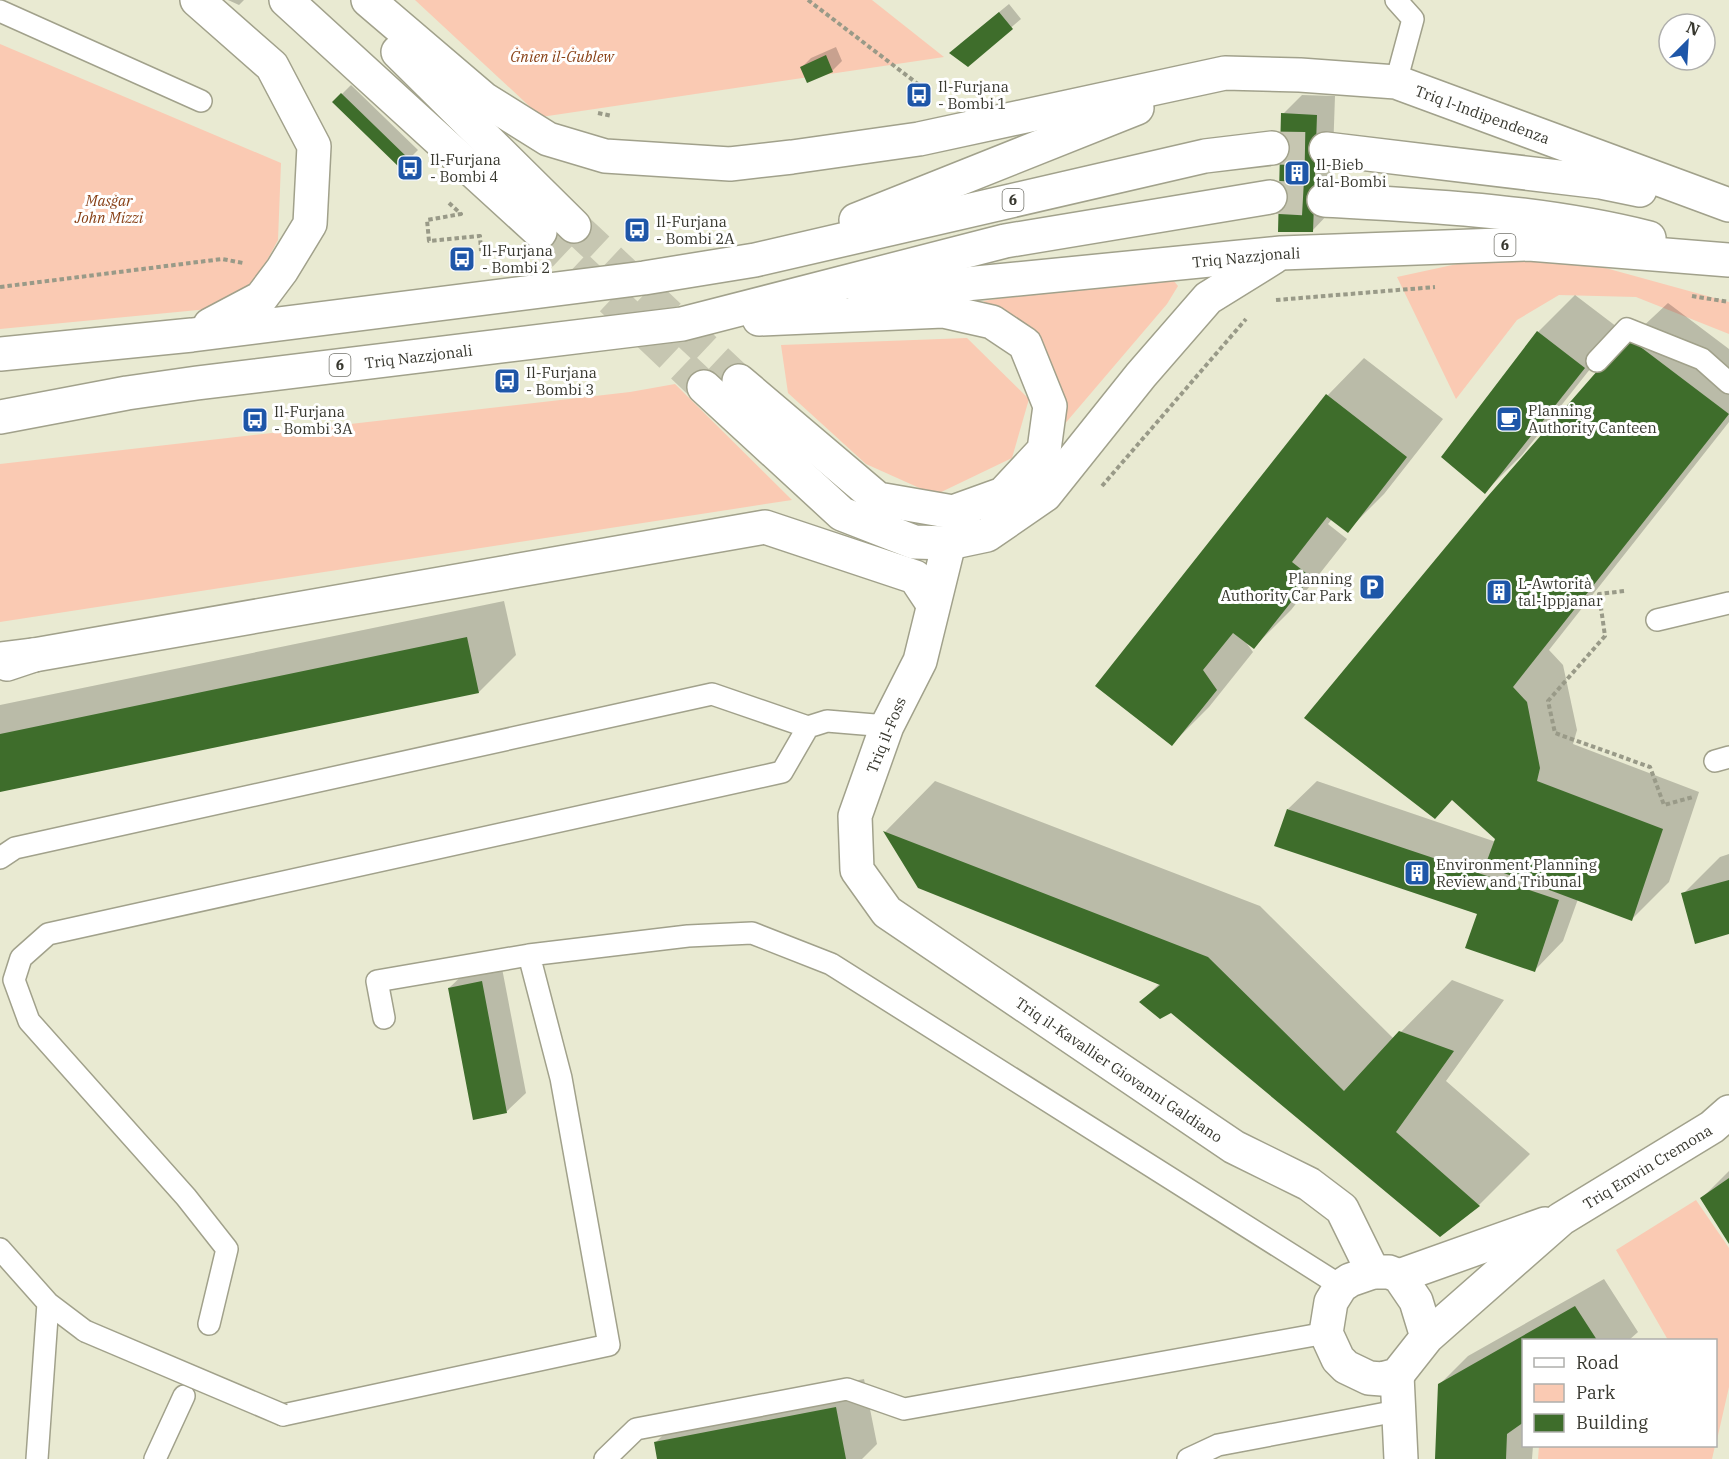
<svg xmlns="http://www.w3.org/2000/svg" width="1729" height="1459" viewBox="0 0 1729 1459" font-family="'IBM Plex Serif',serif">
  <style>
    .green { fill: #facab3 }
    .shadow { fill: #0003 }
    .building { fill: #3e6d2b }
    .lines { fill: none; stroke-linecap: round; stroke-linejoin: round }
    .trunk-tunnel { stroke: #c6c6b1; stroke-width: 33; stroke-dasharray: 33 16; stroke-linecap: butt }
    .service-casing { stroke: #a1a18b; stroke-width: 24 }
    .minor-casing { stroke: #a1a18b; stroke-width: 36 }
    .tertiary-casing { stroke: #a1a18b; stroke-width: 36 }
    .trunk-casing { stroke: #a1a18b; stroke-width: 36 }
    .path { stroke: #999a88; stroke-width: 4; stroke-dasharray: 4.5 3; stroke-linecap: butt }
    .service { stroke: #fff; stroke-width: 21 }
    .minor { stroke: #fff; stroke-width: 33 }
    .tertiary { stroke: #fff; stroke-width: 33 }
    .trunk { stroke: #fff; stroke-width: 33 }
    .service-bridge-casing { stroke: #a1a18b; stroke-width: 24; stroke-linecap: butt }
    .service-bridge { stroke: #fff; stroke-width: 21 }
    .labels { text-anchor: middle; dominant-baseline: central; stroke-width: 6; stroke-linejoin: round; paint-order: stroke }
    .shield { fill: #fff; stroke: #74746d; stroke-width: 1.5 }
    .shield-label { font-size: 14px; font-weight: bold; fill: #38382f }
    .park-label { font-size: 15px; font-style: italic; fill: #873f14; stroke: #fff }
    .poi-label { font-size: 15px; fill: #38382f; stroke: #fff; text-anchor: start }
    .street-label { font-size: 15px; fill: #38382f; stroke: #fff }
  </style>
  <rect width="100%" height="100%" fill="#e9ead2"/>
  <path class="green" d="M415,0h457l72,57 -403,60z
    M0,44l281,119 -3,77 -20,37 -39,31 -219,21z
    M1503,254l88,10 138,38v32l-93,-37 -77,-2 -42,25 -61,79 -59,-122z
    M1169,275l9,11 -11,18 -110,129v-48l-15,-45 -59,-39z
    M967,338l62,61 -17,59 -77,37 -69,-31 -78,-71 -7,-48z
    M675,384l117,116 -792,122v-158l630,-72z
    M1696,1200l33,48v139l-13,57v-104h-48l-52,-90z
    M1539,1446h176l-3,13h-174z"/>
  <path class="shadow" d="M228,0h16l-5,5z
    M1009,4l12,15 -53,46 -8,-21z
    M836,47l6,14 -10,10 -24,10 -6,-14 9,-9z
    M351,85l67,65 -17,17 -67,-65z
    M1302,95l33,1 -4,115 -19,20 -29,-117z
    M1575,295l46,35 -99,125 -37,37 -42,-35 95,-125z
    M1668,303l61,46v73l-180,228 14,15 14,65 -4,14 126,48 -30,90 -37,37 -54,-20 -15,42 -28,29 -56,-57 -191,-104 29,-28 179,61 1,-4 -44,-40 168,-451z
    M1364,358l79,61 -59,75 -37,37 -15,-12 -4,5 19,15 -56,71 -37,37 -9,-6 8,11 -44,55 -37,37 -75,-58 231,-291z
    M504,601l12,54 -37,37 -479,99v-86z
    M935,781l325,125 134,133 58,-59 52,20 -58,81 84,73 -51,51 -308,-194 -30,-9 18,-18 -240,-97 -34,-55z
    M1729,854v79l-46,-39 37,-37z
    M501,963l25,130 -20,19 -57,-124 20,-19z
    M1729,1171v70l-28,-42z
    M1604,1279l34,53 -9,8h-105v106h9l-1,13h-96l4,-75 28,-28z
    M864,1379l13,65 -15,15h-203l-3,-17 28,-28z"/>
  <path class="building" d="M999,12l14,17 -45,38 -19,-14z
    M826,55l7,17 -26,11 -7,-16z
    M341,93l69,67 -9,9 -69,-67z
    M1281,113l36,2 -4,117h-35z
    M1537,331l48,37 -100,126 -44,-37z
    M1630,339l99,75 -216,273 14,15 13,66 -3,13 126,48 -31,92 -147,-55 10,-27 -43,-39 -17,19 -131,-101 184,-222 131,-150z
    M1326,394l81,63 -59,76 -21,-16 -35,45 19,15 -57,72 -21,-16 -30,37 14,20 -45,56 -77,-60z
    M467,637l12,56 -479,99v-58z
    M1287,809l272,91 -24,72 -70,-24 12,-34 -203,-68z
    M883,831l325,126 136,134 55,-60 55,20 -58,81 84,74 -40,31 -269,-224 -11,6 -21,-17 21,-17 -242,-97z
    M1729,880v54l-34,10 -14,-51z
    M482,981l25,132 -34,7 -25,-132z
    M1729,1178v66l-29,-46z
    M1575,1306l22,34h-73v82l-17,12 -1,25h-71l3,-75z
    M836,1407l10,52h-189l-3,-17z"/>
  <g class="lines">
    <path class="trunk-tunnel" d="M1272,148l54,1
      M1270,197l54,3
      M574,226l165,155
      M540,232l164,155"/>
    <g class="service-casing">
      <path id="service" d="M1396,0l17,19 -17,63
        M0,11l201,90
        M1597,361l30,-32 75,30 27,24
        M1657,620l72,-17
        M1715,761l14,-4
        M0,858l15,-10 697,-154 96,33 19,-6 60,5
        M384,1018l-7,-37 152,-26
        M0,1249l48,54 37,28
        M209,1324l18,-75 -41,-52 -157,-176 -15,-41 7,-22 27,-24 734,-162 26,-45
        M283,1415l326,-70 -48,-267 -32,-123 159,-19 64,-3 79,31 510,322
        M37,1459l11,-156
        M155,1459l29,-63
        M605,1459l31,-30 211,-40 57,20 422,-76
        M1188,1459l30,-14 179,-34"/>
    </g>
    <g class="minor-casing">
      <g id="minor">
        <path id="s1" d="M949,543l-29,118 -33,65 -32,90 2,54 30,42 347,235 75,37 33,25 31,63"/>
        <path d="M7,664l27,-9 731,-128 150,50 18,27"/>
      </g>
    </g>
    <g class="tertiary-casing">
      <g id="tertiary">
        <path d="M1399,1276l146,-52"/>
        <path id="s2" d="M1427,1337l-11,-36 -17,-25 -10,-4h-16l-23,8 -9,6 -10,16 -5,31 12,26 8,8 23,11 13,1 15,-4 30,-38 134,-118 151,-92 17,-15"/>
        <path d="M1397,1375l4,84"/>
      </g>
    </g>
    <g class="trunk-casing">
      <g id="trunk">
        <path d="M197,0l75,66 42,80 -4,78 -28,46 -21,28 -51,27"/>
        <path d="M286,0l254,232"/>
        <path id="s3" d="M368,0l116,99 64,40 57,17 125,8 62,-7 127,-18 306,-66 75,2 96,7 333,123"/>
        <path d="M398,52l176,174"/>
        <path d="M1326,149l275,33 39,8"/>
        <path d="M1324,200c109,6 218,11 325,38"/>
        <path d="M856,220l281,-112"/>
        <path id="s4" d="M864,294l417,-41 248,-9 200,16"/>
        <path d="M0,354l192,-19 452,-57 111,-18 450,-104 67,-8"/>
        <path d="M739,381l139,118 75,13 50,-18 41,-44 6,-44 -25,-62 -33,-22 -49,-11 -184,8"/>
        <path d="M704,387l138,127 72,28 35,1 38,-8 58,-40 96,-120 67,-77 66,-41"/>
        <path id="s5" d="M0,417l127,-24 70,-10 485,-59 323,-83 265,-44"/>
        <path d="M0,659l34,-4"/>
      </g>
    </g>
    <path class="path" d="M808,0l119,91
      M598,113l14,3
      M449,203l12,11 -34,6 2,21 51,-5 1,15
      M0,287l222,-28 21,4
      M1692,296l37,6
      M1276,300l159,-13
      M1102,486l144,-167
      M1624,591l-25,3 6,42 -57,65 7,32 95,34 14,38 29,-8"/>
    <use href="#service" class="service"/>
    <use href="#minor" class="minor"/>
    <use href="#tertiary" class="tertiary"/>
    <use href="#trunk" class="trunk"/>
    <g class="service-bridge-casing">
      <path id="service-bridge" d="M85,1331l198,84"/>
    </g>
    <use href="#service-bridge" class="service-bridge"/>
  </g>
  <defs>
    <g id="bus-square" transform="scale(1.35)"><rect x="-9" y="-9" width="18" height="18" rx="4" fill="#1e56a8" stroke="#fff"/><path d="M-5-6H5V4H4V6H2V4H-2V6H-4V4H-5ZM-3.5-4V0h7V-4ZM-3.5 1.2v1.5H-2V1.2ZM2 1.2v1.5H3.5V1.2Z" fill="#fff"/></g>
    <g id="building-square" transform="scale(1.35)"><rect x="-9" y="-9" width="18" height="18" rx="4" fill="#1e56a8" stroke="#fff"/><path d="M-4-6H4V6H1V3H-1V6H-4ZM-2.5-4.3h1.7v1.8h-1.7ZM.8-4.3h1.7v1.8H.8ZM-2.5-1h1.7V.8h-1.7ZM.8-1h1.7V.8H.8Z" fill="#fff"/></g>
    <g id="cafe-square" transform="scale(1.35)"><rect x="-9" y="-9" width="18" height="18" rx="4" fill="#1e56a8" stroke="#fff"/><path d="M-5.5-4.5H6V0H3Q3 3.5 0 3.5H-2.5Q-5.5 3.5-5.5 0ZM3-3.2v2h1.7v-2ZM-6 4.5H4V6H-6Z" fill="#fff"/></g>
    <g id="parking-square" transform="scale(1.35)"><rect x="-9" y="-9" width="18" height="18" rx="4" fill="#1e56a8" stroke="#fff"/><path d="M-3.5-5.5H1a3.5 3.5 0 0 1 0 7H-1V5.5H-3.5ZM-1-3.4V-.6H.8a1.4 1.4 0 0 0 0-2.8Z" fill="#fff"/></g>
  </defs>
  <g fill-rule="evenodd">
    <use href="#bus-square" x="919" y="95"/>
    <use href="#bus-square" x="410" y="168"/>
    <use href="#building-square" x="1297" y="173"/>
    <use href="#bus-square" x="637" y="230"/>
    <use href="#bus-square" x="462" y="259"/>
    <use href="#bus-square" x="507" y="381"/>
    <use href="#cafe-square" x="1509" y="419"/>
    <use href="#bus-square" x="255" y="420"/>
    <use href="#parking-square" x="1372" y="587"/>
    <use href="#building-square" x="1499" y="592"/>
    <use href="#building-square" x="1417" y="873"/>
  </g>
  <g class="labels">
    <g class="shield">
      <rect x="1002.5" y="189" width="21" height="22" rx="4.5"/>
      <rect x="1494.5" y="234" width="21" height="22" rx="4.5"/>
      <rect x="329.5" y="354" width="21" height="22" rx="4.5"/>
    </g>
    <g class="shield-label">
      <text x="1013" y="200">6</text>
      <text x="1505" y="245">6</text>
      <text x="340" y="365">6</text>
    </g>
    <g class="park-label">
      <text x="562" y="56">Ġnien il-Ġublew</text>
      <text x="109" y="200">Masġar<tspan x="109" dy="17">John Mizzi</tspan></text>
    </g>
    <g class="poi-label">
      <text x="938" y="86">Il-Furjana<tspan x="938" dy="17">- Bombi 1</tspan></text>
      <text x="430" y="159">Il-Furjana<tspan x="430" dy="17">- Bombi 4</tspan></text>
      <text x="1316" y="164">Il-Bieb<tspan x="1316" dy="17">tal-Bombi</tspan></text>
      <text x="656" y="221">Il-Furjana<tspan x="656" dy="17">- Bombi 2A</tspan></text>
      <text x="482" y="250">Il-Furjana<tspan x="482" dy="17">- Bombi 2</tspan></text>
      <text x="526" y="372">Il-Furjana<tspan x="526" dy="17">- Bombi 3</tspan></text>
      <text x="1528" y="410">Planning<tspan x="1528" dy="17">Authority Canteen</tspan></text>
      <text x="274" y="411">Il-Furjana<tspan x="274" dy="17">- Bombi 3A</tspan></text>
      <text x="1352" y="578" text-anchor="end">Planning<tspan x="1352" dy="17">Authority Car Park</tspan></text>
      <text x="1518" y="583">L-Awtorità<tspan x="1518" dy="17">tal-Ippjanar</tspan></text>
      <text x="1436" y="864">Environment Planning<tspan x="1436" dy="17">Review and Tribunal</tspan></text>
    </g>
    <g class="street-label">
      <text stroke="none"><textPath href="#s3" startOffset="1180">Triq l-Indipendenza</textPath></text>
      <text stroke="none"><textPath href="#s4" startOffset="384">Triq Nazzjonali</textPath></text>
      <text stroke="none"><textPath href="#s5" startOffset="423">Triq Nazzjonali</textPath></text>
      <text transform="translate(886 735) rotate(-68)">Triq il-Foss</text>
      <text stroke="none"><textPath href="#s1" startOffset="676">Triq il-Kavallier Giovanni Galdiano</textPath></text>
      <text stroke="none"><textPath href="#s2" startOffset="602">Triq Emvin Cremona</textPath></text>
    </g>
  </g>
  <rect x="1522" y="1339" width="195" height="108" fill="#ffffff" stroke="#afafac" stroke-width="1.5"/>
  <rect x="1534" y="1358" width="30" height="9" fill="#ffffff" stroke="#afafac" stroke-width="1.5"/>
  <text x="1576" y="1369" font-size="18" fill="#38382f">Road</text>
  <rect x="1534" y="1384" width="30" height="18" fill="#facab3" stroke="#afafac" stroke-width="1.5"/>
  <text x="1576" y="1399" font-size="18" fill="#38382f">Park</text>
  <rect x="1534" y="1414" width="30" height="18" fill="#3e6d2b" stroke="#afafac" stroke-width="1.5"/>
  <text x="1576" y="1429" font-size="18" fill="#38382f">Building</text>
  <g transform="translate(1687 42) rotate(24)"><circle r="28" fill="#ffffff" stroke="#afafac" stroke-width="1.5"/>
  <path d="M0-4.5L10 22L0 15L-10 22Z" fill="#1e56a8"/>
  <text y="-9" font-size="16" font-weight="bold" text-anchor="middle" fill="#38382f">N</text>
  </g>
</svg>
